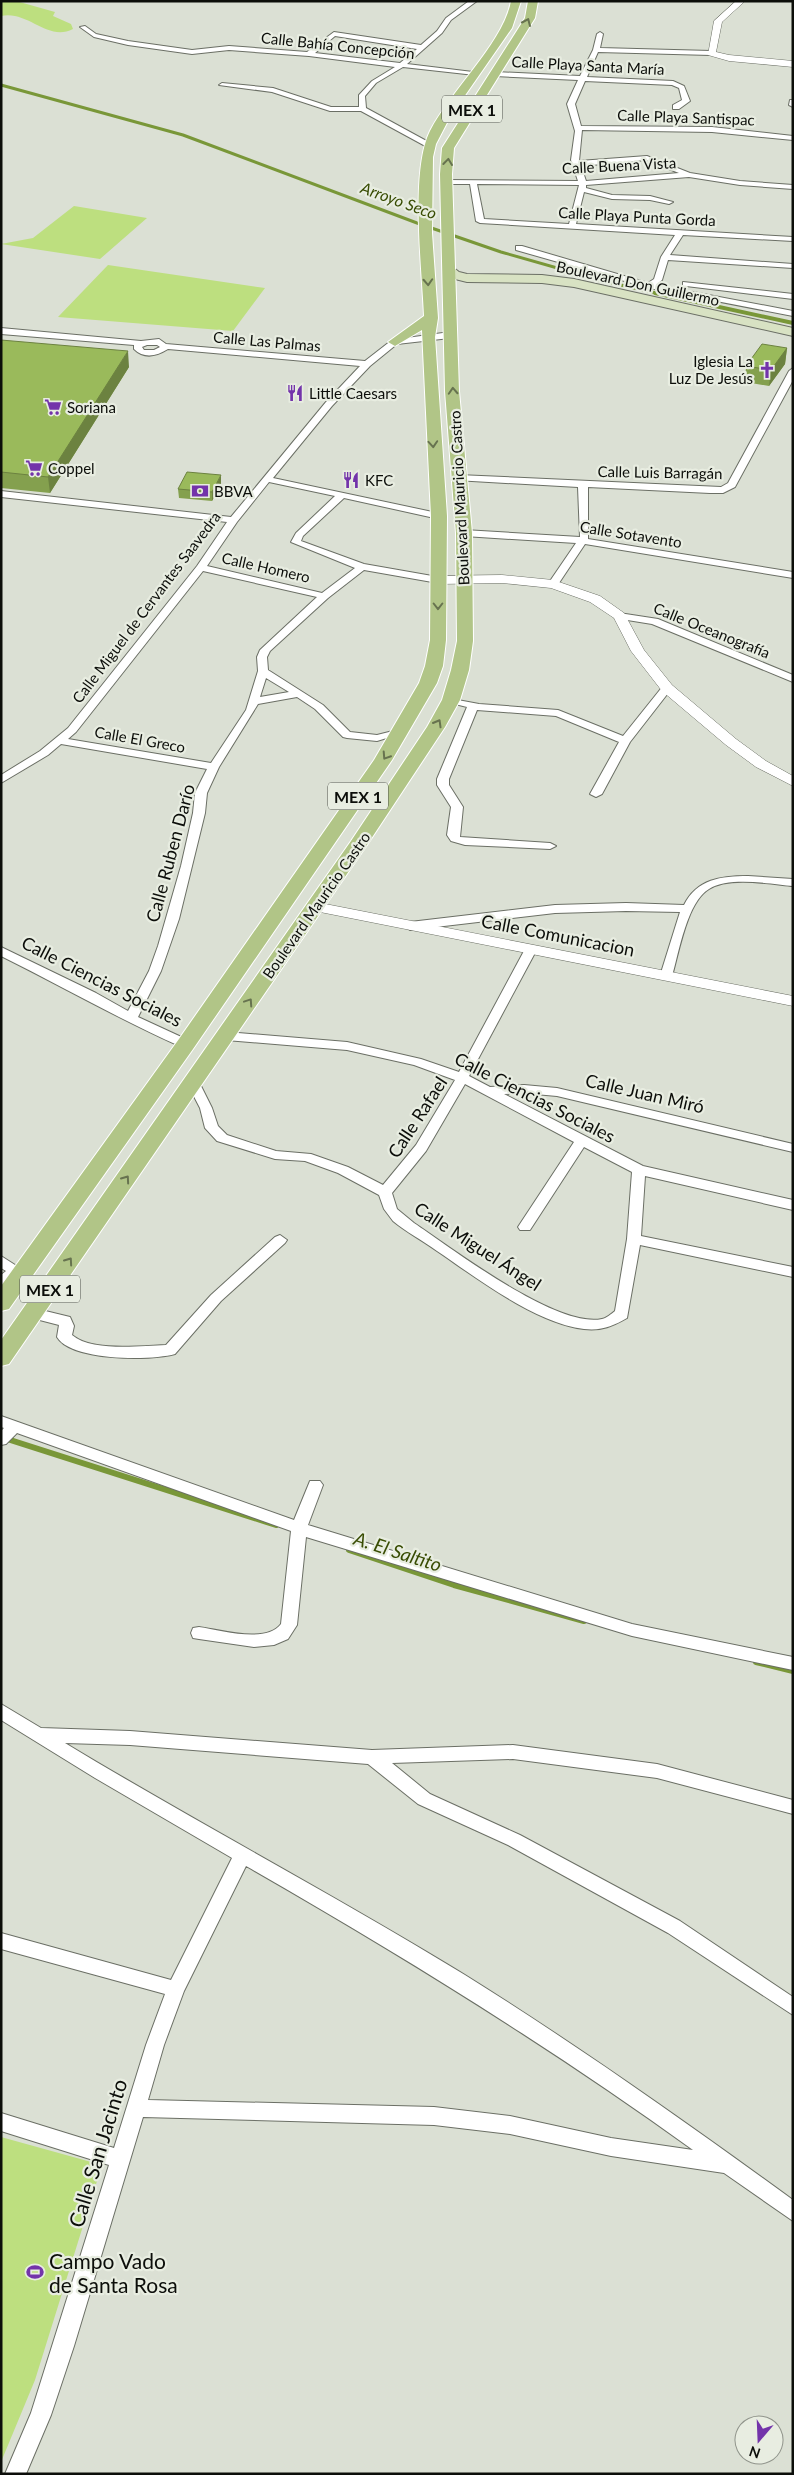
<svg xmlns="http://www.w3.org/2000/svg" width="794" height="2475" viewBox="0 0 794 2475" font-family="Lato,sans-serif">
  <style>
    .green { fill: #bddf7f }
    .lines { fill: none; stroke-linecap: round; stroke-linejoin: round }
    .stream-far2 { stroke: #799738; stroke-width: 3 }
    .stream-far1 { stroke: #799738; stroke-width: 4 }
    .stream { stroke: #799738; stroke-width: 6 }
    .minor-casing { stroke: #6b6f65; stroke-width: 2 }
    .tertiary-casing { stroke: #6b6f65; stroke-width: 1 }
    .secondary-casing { stroke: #6b6f65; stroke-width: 2 }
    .primary-casing { stroke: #fff; stroke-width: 2 }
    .minor { fill: #fff; fill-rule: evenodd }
    .tertiary { fill: #fff; fill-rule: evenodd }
    .secondary { fill: #d8e2c3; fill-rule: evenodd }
    .primary { fill: #b1c587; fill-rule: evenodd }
    .wall { fill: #84a04e }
    .shaded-wall { fill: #6c8240 }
    .building { fill: #9aba5b; stroke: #6c8240 }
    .oneway { stroke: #67734f }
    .labels { text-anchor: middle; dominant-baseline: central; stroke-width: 4.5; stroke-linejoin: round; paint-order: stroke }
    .far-street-label { font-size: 15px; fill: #0c0e0a; stroke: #e8ede1 }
    .far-poi-label { font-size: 15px; fill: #0c0e0a; stroke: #e8ede1; text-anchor: start }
    .shield { fill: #e8ede1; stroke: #4e514a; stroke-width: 1 }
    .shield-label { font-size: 16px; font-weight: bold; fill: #0c0e0a }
    .far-water-label { font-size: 16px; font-style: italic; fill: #384c03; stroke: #e8ede1 }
    .street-label { font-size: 18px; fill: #0c0e0a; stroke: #e8ede1 }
    .water-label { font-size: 19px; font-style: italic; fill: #384c03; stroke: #e8ede1 }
    .near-street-label { font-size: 21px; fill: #0c0e0a; stroke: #e8ede1 }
    .near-poi-label { font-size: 21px; fill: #0c0e0a; stroke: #e8ede1; text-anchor: start }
  </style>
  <rect width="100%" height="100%" fill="#dbe0d4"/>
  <path class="green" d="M1,1h15l39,11 -2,4 18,8 2,5c-26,13 -45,-19 -72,-13z
    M74,206l73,12 -47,41 -99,-15 32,-6z
    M108,265l157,23 -32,43 -175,-14z
    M1,2137l101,28 -67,215 -34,82z"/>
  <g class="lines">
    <path class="stream-far2" d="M1,85l182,50 234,88 84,29 102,29 58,13"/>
    <path class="stream-far1" d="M655,293l138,30"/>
    <path class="stream" d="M4,1438l272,87
      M349,1550l105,35 130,36
      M756,1662l37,9"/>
    <g class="minor-casing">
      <path id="minor" d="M469,1h8l-26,19 -9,13 -35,31 66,8 2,3 -72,-8 -27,16 -11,13 1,12 66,36 1,2 -4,2 -68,-37h-31l-58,-19 -53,-7 3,-2 51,5 58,19h28v-12l13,-14 23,-14 -86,-11 -80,-6 -37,4 -64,-9 -34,-8 -14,-10 5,-1 11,8 32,7 64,9 37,-4 78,6 27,-20 87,13 16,-14 9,-13zM335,36l82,13 -17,14 -85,-10z
        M600,32l3,2 -3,14 111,3 3,2 -3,2 -113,-3 -11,25 86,4 11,5 6,15 -11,8h-6v-4l9,-5 -3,-12 -7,-3 -87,-4 -10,23 6,22 131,1 81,9v4l-81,-8 -130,-2 -3,31 68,-5 43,17 50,8 53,4v4l-53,-4 -51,-8 -103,8v3l26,7 38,1 23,6 -4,2 -19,-4 -38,-1 -28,-7 -8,32 217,13v4l-110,-6 -13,20 123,9v4l-125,-8 -6,20 -6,5 137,26v5l-144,-28 -133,-38v-4h6l126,37 6,-4 7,-22 14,-22 -195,-12 -4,-2 -6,-37h-24l-4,-2 4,-2 132,1 -7,-21 4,-29 -8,-27 11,-24 -83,-4 -3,-2 3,-2 85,4 13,-26 4,-16zM646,160l33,13 -93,8 -5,-15zM477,184l102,1 -10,39 -85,-5z
        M790,100h3v7l-4,-2z
        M683,282l110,12v5l-107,-13h-3z
        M1,328l140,13 18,-2 7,5 199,17 27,-21 58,-8 4,3 -4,3 -53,6 -27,22 -38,40 -59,72 169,36 2,2 -5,3 -95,-21 -41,38 -2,5 63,23 74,13 5,3 -5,3 -74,-13 -36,28 -58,53 -3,6 1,13 55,35 27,27 27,3 24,-6 5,3 -29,9 -30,-3 -4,-1 -28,-28 -18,-12 -39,7 -39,63 -12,26 -2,20 -26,106 -18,52 -23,46 52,24 2,3 -2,3h-8c-62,-27 -120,-61 -181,-91v-9l95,46 32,18 21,-40 9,-25 23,-80 12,-53 2,-20 12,-24 -146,-25 -13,11 -47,28v-8l39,-24 28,-23 129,-162 30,-44 -226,-25v-6l230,26 95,-115 34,-36 -192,-17c-11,7 -24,10 -34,0v-4l-133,-11zM147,345h10l3,2 -6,3h-10l-2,-3zM269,482l66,14 -39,37 -5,9 64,26 -33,25 -115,-27 30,-44zM203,571l114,26 -57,53 -3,7 1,14 -12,39 -35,53 -143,-24 8,-7zM266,678l23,14 -29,5z
        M793,368v12l-58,107 -12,6h-13l-122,-6v52l205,33v6l-208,-34 -28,42 -4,1 -5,-3 28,-41 -112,-7 -5,-3 5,-3 116,7 -2,-50 -123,-7 -2,-2 5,-3 263,12 7,-4 61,-112z
        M619,613l39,6 135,56v7l-141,-58 -37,-6 -1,-2z
        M667,685l5,3 -42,54 -28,52 -6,3 -6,-3 29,-52 -63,-26 -79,-6 -28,69v6l14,22 -3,30 90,6 6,3 -6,3 -85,-4 -14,-4 -4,-6 4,-28 -14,-22v-6l30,-72 -20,-5v-4l32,6 79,6 65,26 40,-50z
        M748,876l45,3v7c-22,-2 -64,-10 -84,3 -22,13 -30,63 -37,87l-6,4 -6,-4 20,-64 -54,-1 -71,2 -145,17 -6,-4 6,-4 145,-17 71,-2 58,2c13,-26 37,-29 64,-29z
        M530,947l6,4 -67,125 21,11 34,-2 33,3 236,56v8l-236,-56 -33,-3 -20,1 139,72 150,34v10l-148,-34 -4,60 152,31v10l-153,-32 -13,73c-14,8 -25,13 -43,11 -49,-6 -107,-51 -147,-78 -15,-11 -31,-19 -44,-30l-9,-12 -5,-14 -41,-22 -33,-12 -30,-2 -58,-18 -12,-13 -5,-20 -13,-25 1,-3h10l14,28 6,18 9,9 49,16 35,3 37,13 35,18 33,-40 39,-65 -41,-15 -67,-15 -121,-10 -6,-4 6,-4 121,10 74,17 38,13 65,-121zM465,1084l109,58 -56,85 2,3h10l54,-83 48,25 -5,67 -12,72c-4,3 -8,7 -13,8 -45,10 -149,-70 -188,-96l-17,-14 -5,-16 34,-42z
        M280,1235l7,5 -2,3 -64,58 -46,53c-24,7 -104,7 -118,-17l2,-12 -31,-8 -2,-4 7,-5 37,9 4,9 -2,9c20,17 68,11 94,10l45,-50 64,-58z
        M1,1256l25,16 2,3 -2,3h-10l-15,10v-13l5,-4 -5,-3z
        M1,1416l293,104 16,-39h10l3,4 -15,40 324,99 161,33v13l-161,-34 -326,-99 -9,88 -9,14 -14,6 -20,2 -55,-8 -6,-1 -2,-5 2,-5 6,-1c22,3 67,17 82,-3l10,-93 -274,-98 -11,11 -5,1v-14l3,-3 -3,-1z
        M1,1704l40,24 89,3 242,19 141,-5 144,19 136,36v14l-136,-36 -144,-19 -121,4 38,31 90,41 160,86 113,76v18l-125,-82 -160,-88 -90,-41 -50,-40 -238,-19 -65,-2c132,80 268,151 400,232 112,70 221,147 328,225v21l-69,-48 -113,-17 -101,-22 -76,-9 -291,-8 -69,229 -23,69 -25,59h-21l26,-61 78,-248 -108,-34v-18l113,35 32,-103 19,-51 -164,-45v-16l170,47 61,-122 -137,-80 -94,-58zM246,1866c154,88 303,180 447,284l-82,-12 -101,-22 -76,-9 -286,-7 16,-55 20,-54z"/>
    </g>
    <g class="tertiary-casing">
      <path id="tertiary" d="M736,1h9l-23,21 -6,30 13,3 64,6v6l-64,-6 -21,-6 6,-34z
        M502,575l51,5 47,16 24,17 20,37 28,35 64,54 30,22 27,15v10l-37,-19 -30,-22 -64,-54 -31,-40 -17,-33 -24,-16 -39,-14 -49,-5 -64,1 -6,-4 6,-4z
        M315,902l478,94v10l-483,-96 -3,-3z"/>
    </g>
    <g class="secondary-casing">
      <path id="secondary" d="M450,265l9,7 8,2 75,1 32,4 219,49v8l-219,-49 -32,-4 -75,-1 -16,-4 -7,-9z"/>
    </g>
    <g class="primary-casing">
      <path id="primary" d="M511,1h10l-9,27 -62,89 -14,27 -3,13 -1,76 6,85 -3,19 12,179 -1,124 -3,26 -6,17 -45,77 -199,289 -184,260 -8,2v-25l178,-247 195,-279 45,-77 6,-17 5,-26 1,-124 -9,-186 -27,16 -7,-4 36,-26c-2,-47 -14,-145 6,-185 21,-41 74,-89 81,-130z
        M528,1h10l-3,17 -81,130 -2,26 7,217 13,142 1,108 -4,29 -9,30 -15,27 -76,115 -360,522 -8,2v-26l350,-499 76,-114 15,-27 9,-30 6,-29 -1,-108 -11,-142 -5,-217 2,-26 83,-130z"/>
    </g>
    <use href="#minor" class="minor"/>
    <use href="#tertiary" class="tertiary"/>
    <use href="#secondary" class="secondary"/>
    <use href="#primary" class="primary"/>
  </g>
  <path class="wall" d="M1,340l128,27 -79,126 -49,-5z
    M787,348l-2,16 -16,22 -24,-4 1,-16z
    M221,484l-9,17 -33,-3 -1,-9z"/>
  <path class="shaded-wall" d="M787,348l-2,16 -16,22 2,-16z
    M128,351l1,16 -79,126 -2,-16z
    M221,475v9l-9,17v-9z"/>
  <path class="building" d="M1,340l127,11 -80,126 -47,-5z
    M762,344l25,4 -16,22 -25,-4z
    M187,472l34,3 -9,17 -34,-3z"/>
  <defs><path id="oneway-chevron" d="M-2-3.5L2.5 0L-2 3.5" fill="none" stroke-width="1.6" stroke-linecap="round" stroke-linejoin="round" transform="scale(1.25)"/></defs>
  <g class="oneway">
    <use href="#oneway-chevron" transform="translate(527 22) rotate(-66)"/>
    <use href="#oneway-chevron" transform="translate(448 162) rotate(-83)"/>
    <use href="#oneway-chevron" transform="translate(428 282) rotate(87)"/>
    <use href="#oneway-chevron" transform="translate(453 391) rotate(-93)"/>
    <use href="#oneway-chevron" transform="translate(433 444) rotate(86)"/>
    <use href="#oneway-chevron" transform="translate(438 606) rotate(90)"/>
    <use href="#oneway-chevron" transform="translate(438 723) rotate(-60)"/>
    <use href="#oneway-chevron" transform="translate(386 756) rotate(123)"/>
    <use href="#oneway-chevron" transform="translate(249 1002) rotate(-56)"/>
    <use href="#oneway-chevron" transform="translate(126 1179) rotate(-55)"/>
    <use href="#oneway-chevron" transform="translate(69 1261) rotate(-55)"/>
  </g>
  <defs>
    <g id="church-bare" transform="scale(1.35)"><path d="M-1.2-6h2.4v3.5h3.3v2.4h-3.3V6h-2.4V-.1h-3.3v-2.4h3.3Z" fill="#7334aa" stroke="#e8ede1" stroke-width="2.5" paint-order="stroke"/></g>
    <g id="restaurant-bare" transform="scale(1.35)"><path d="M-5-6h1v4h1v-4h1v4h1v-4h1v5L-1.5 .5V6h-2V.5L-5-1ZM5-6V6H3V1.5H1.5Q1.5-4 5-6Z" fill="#7334aa" stroke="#e8ede1" stroke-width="2.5" paint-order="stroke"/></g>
    <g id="supermarket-bare" transform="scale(1.35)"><path d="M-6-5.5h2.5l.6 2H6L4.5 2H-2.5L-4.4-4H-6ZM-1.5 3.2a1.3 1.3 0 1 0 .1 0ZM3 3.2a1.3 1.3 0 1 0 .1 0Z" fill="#7334aa" stroke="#e8ede1" stroke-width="2.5" paint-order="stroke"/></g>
    <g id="bank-bare" transform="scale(1.35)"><path d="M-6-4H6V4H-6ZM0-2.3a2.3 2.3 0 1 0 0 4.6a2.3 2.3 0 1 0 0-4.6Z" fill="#7334aa" stroke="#e8ede1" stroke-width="2.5" paint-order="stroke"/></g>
    <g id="stadium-bare" transform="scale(1.35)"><path d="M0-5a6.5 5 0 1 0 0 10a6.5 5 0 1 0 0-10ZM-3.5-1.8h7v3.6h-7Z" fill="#7334aa" stroke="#e8ede1" stroke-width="2.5" paint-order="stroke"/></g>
  </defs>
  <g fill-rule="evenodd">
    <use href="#church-bare" x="767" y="370"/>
    <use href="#restaurant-bare" x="295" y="393"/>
    <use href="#supermarket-bare" x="53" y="407"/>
    <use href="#supermarket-bare" x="34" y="468"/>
    <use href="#restaurant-bare" x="351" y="480"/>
    <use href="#bank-bare" x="200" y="491"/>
    <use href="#stadium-bare" x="35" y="2272"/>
  </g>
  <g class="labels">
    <g class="far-street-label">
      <text transform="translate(338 45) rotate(6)">Calle Bahía Concepción</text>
      <text transform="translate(588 65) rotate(3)">Calle Playa Santa María</text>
      <text transform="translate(686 117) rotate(2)">Calle Playa Santispac</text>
      <text transform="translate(619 165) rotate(-3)">Calle Buena Vista</text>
      <text transform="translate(637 216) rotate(3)">Calle Playa Punta Gorda</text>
      <text transform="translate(638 283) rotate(12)">Boulevard Don Guillermo</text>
      <text transform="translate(267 341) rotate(5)">Calle Las Palmas</text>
      <text transform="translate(660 472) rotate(1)">Calle Luis Barragán</text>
      <text transform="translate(459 498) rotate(-93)">Boulevard Mauricio Castro</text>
      <text transform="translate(631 534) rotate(9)">Calle Sotavento</text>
      <text transform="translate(266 567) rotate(13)">Calle Homero</text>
      <text transform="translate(146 607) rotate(-53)">Calle Miguel de Cervantes Saavedra</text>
      <text transform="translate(712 630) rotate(22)">Calle Oceanografía</text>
      <text transform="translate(140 739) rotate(10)">Calle El Greco</text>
      <text transform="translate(316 905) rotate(-55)">Boulevard Mauricio Castro</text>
    </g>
    <g class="far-poi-label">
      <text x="753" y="361" text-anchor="end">Iglesia La<tspan x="753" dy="17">Luz De Jesús</tspan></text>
      <text x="309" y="393">Little Caesars</text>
      <text x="67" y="407">Soriana</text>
      <text x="48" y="468">Coppel</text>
      <text x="365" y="480">KFC</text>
      <text x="214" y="491">BBVA</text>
    </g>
    <g class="shield">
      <rect x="442" y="95.5" width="60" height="27" rx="4"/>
      <rect x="328" y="782.5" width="60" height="27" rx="4"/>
      <rect x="20" y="1275.5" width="60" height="27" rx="4"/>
    </g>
    <g class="shield-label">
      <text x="472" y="109">MEX 1</text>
      <text x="358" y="796">MEX 1</text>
      <text x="50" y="1289">MEX 1</text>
    </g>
    <g class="far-water-label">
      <text transform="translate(399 200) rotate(20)">Arroyo Seco</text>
    </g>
    <g class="street-label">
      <text transform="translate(170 853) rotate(-75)">Calle Ruben Darío</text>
      <text transform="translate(558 935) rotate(11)">Calle Comunicacion</text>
      <text transform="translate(102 981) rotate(27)">Calle Ciencias Sociales</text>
      <text transform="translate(645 1093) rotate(13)">Calle Juan Miró</text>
      <text transform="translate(535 1097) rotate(27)">Calle Ciencias Sociales</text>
      <text transform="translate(417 1117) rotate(-57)">Calle Rafael</text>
      <text transform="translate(478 1246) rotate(33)">Calle Miguel Ángel</text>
    </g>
    <g class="water-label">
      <text transform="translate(398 1551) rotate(18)">A. El Saltito</text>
    </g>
    <g class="near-street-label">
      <text transform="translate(97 2153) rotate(-73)">Calle San Jacinto</text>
    </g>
    <g class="near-poi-label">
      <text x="49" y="2260">Campo Vado<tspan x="49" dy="24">de Santa Rosa</tspan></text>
    </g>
  </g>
  <rect width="794" height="2475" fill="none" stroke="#0c0e0a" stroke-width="5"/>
  <g transform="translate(759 2440) rotate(199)"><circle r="24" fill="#e8ede1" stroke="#90948b"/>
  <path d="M0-4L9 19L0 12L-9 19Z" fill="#7334aa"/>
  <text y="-8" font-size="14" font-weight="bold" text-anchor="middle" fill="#0c0e0a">N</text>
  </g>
</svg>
